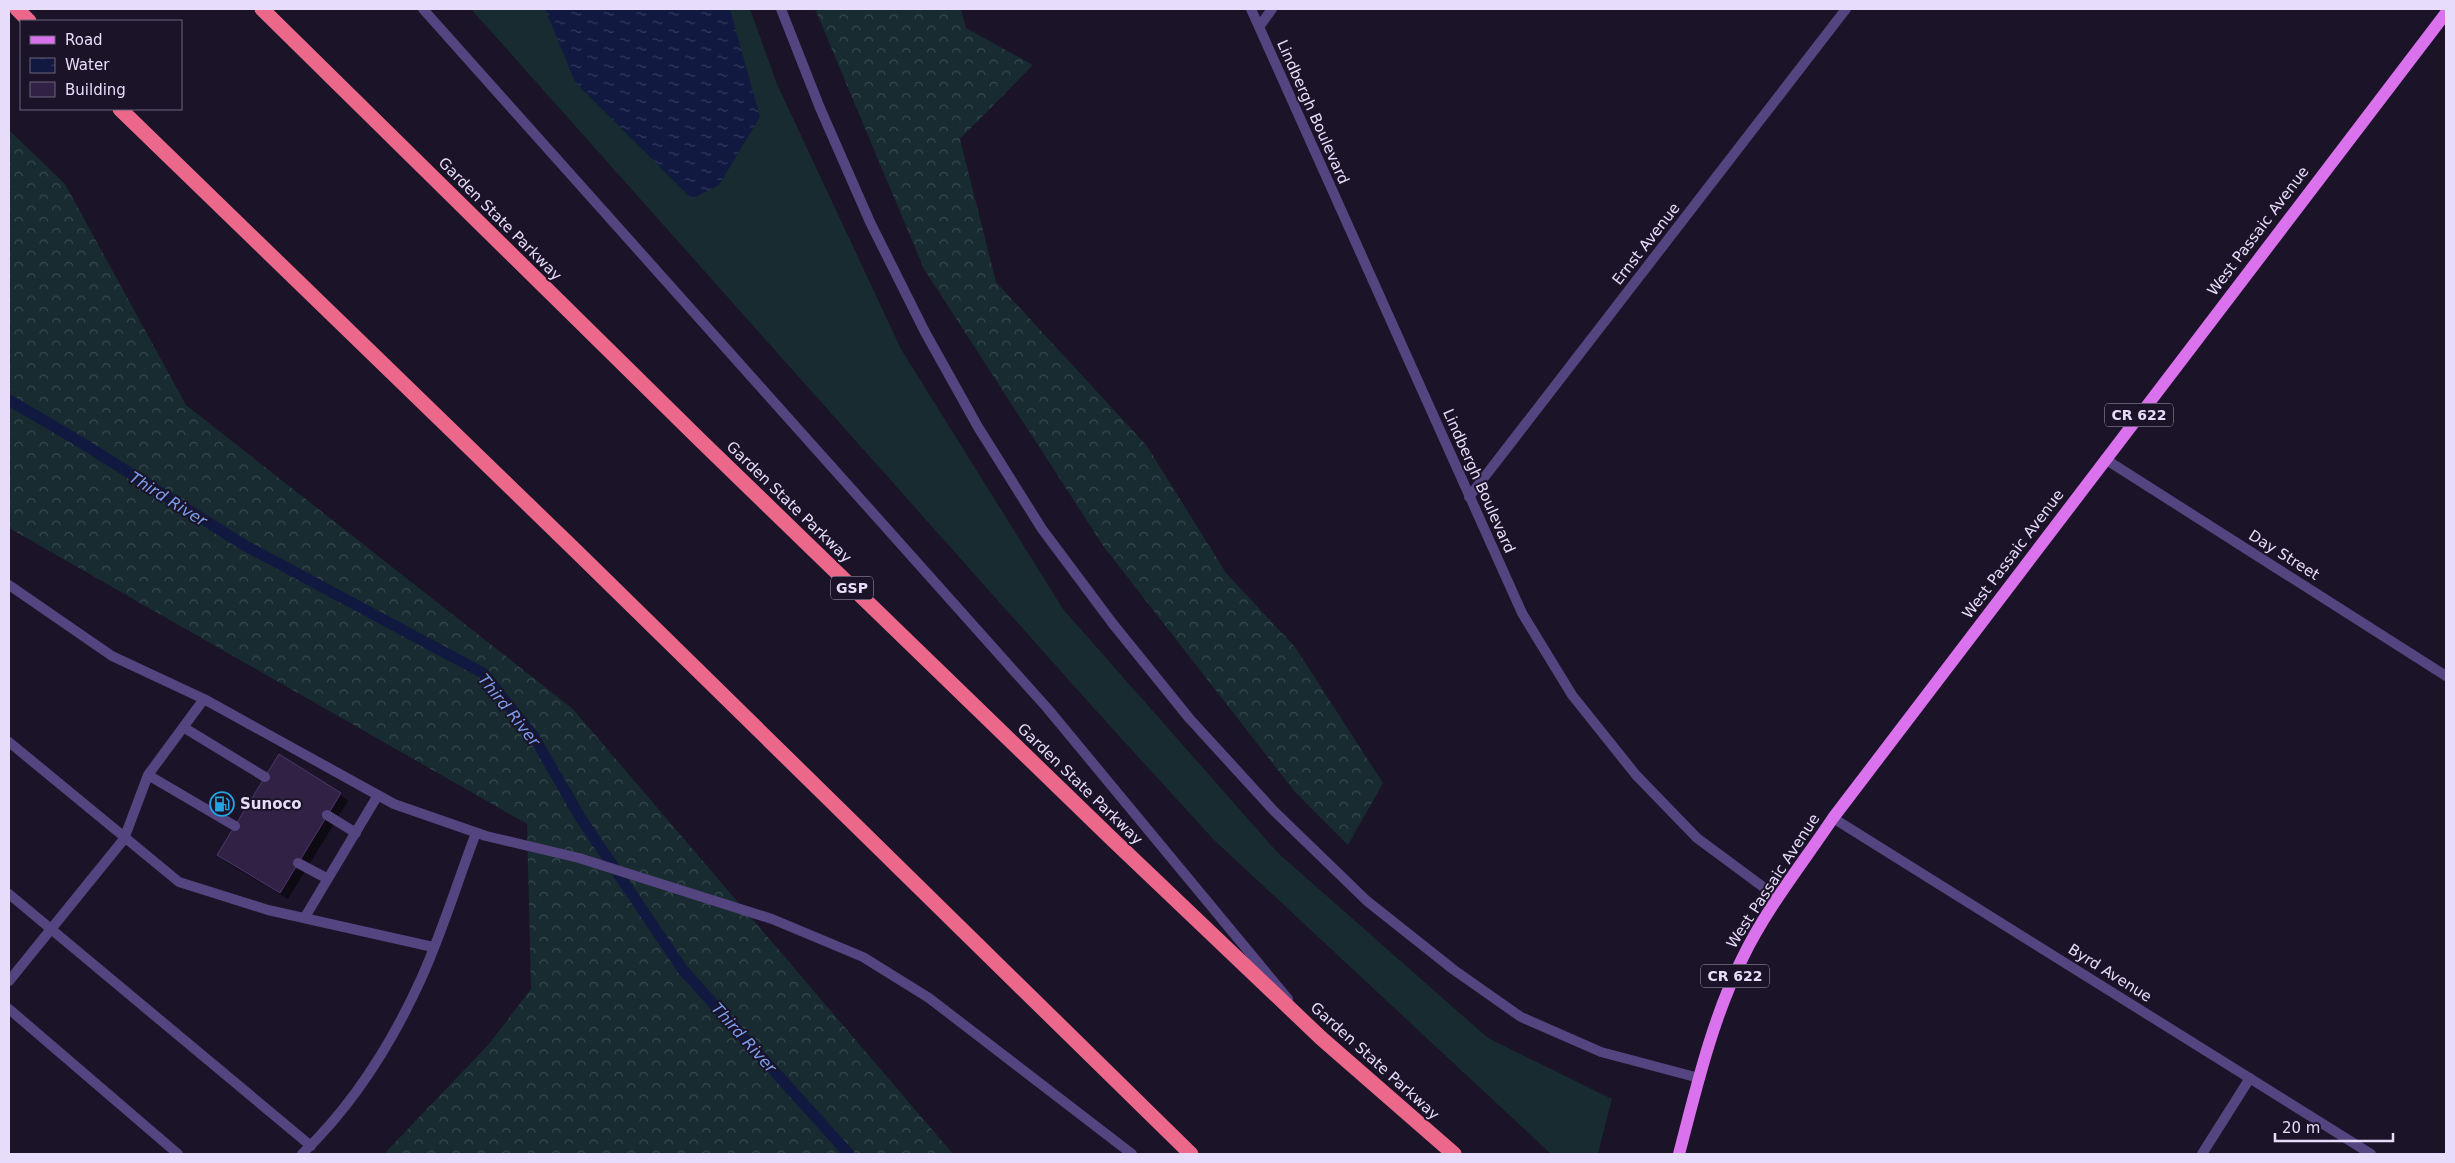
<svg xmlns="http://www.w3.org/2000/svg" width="2455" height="1163" viewBox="0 0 2455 1163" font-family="'DejaVu Sans',sans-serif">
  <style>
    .grass { fill: #172b30 }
    .forest { fill: url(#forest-crowns) }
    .water { fill: url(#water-ripples) }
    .shadow { fill: #0007 }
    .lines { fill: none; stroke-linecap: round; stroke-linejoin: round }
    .stream { stroke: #121941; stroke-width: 11 }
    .building { fill: #312245; stroke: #4e376e }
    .service { stroke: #54447f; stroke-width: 10 }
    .minor { stroke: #54447f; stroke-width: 10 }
    .primary { stroke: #da72ed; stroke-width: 12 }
    .motorway { stroke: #eb688a; stroke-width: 15 }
    .labels { text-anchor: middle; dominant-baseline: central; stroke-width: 4; stroke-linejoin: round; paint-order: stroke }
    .shield { fill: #1b1327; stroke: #aaa0bb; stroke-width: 1 }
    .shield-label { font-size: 14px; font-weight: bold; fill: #e7ddfb }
    .street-label { font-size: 15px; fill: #e7ddfb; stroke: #1b1327 }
    .poi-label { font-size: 15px; font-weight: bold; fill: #e7ddfb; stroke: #1b1327; text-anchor: start }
    .water-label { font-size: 16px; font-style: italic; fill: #799eed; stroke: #1b1327 }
  </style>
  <defs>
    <pattern id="forest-crowns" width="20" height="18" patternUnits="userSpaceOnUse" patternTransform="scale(1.25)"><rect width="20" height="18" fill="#172b30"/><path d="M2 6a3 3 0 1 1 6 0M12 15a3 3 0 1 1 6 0" fill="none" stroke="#39494f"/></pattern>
    <pattern id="water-ripples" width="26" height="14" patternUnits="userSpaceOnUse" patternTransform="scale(1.25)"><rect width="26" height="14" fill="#121941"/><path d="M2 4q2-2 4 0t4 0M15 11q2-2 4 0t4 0" fill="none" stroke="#343a5d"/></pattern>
  </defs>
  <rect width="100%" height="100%" fill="#1b1327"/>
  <path class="grass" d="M471,9h279l27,75 124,265 162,260 215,244 210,185 124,61 -14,55h-47l-338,-315 -123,-135z"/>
  <path class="forest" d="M815,9h146l5,19 67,37 -73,74 36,143 151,164 79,127 69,74 88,136 -35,62 -53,-53 -191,-245 -180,-278z
    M9,130l56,54 121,221 387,304 380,445h-569l105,-110 42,-55 -4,-165 -518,-296z"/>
  <path class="water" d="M545,9h185l30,108 -41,68 -27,14 -117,-117z"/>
  <path class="shadow" d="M340,794l8,7 -60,98 -62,-37 -7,-7z"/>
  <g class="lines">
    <path class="stream" d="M9,400l73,43 162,102 239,128 51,64 46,80 103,153 166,184"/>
  </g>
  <path class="building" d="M279,754l62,39 -61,100 -63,-38z"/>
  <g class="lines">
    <path class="service" d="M423,9l625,700 240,290
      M781,9l39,99 50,114 55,110 53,95 64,102 71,95 76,94 85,93 93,90 87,69 67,47 80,35 98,26
      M9,585l103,71 92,43 190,105 92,32 93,22 193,61 91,38 66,41 203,156
      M183,727l82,50
      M9,742l170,140 89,28 165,37
      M148,775l87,51
      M327,815l29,18
      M298,863l30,16
      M9,894l302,252
      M305,917l73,-122
      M9,981l115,-142 24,-64 56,-76
      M9,1009l169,145
      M302,1154c51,-49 90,-111 119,-175 21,-46 37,-99 55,-146"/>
    <path class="minor" d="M1251,9l271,604 50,82 64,80 61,63 81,60
      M1259,27l13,-18
      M2105,459l341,217
      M1469,497l377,-488
      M1833,818l538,336
      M2202,1154l48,-76"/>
    <path class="primary" d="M1679,1154c17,-65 33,-134 63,-195 24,-50 60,-95 91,-141l613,-805"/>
    <path class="motorway" d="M17,9l12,12
      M262,9l438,431 412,399 209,199 133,116
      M120,109l458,444 613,601"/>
  </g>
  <defs>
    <g id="fuel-ring" transform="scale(1.25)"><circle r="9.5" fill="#1b1327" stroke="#22a5e2" stroke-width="1.5"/><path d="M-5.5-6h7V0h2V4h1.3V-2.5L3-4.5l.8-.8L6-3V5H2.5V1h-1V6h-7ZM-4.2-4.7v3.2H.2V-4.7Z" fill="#22a5e2"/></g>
  </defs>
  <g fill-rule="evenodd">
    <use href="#fuel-ring" x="222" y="804"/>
  </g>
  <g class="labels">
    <g class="shield">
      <rect x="2105" y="403.5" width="68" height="23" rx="4"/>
      <rect x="831" y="576.5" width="42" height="23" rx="4"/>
      <rect x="1701" y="964.5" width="68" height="23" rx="4"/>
    </g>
    <g class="shield-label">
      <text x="2139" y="415">CR 622</text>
      <text x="852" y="588">GSP</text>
      <text x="1735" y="976">CR 622</text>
    </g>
    <g class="street-label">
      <text transform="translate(1313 112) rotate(66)">Lindbergh Boulevard</text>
      <text transform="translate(500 219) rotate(45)">Garden State Parkway</text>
      <text transform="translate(2258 231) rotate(-53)">West Passaic Avenue</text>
      <text transform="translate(1646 244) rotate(-52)">Ernst Avenue</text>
      <text transform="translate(1479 481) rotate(66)">Lindbergh Boulevard</text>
      <text transform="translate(789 502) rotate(44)">Garden State Parkway</text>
      <text transform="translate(2013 554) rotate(-53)">West Passaic Avenue</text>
      <text transform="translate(2284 555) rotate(32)">Day Street</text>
      <text transform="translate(1080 784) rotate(44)">Garden State Parkway</text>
      <text transform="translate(1773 881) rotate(-57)">West Passaic Avenue</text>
      <text transform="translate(2110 973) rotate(32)">Byrd Avenue</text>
      <text transform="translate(1375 1061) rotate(42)">Garden State Parkway</text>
    </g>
    <g class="poi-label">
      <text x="240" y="804">Sunoco</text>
    </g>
    <g class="water-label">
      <text transform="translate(168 499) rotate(32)">Third River</text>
      <text transform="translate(509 710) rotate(51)">Third River</text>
      <text transform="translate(744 1038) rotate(48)">Third River</text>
    </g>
  </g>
  <rect width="2455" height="1163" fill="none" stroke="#e7ddfb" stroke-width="20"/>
  <rect x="20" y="20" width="162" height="90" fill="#1b1327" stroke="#6d647c"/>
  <rect x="30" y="36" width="25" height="8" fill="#da72ed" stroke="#6d647c"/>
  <text x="65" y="45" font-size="15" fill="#e7ddfb">Road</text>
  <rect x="30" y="58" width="25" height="15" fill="url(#water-ripples)" stroke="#6d647c"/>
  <text x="65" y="70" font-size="15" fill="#e7ddfb">Water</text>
  <rect x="30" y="82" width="25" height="15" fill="#312245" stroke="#6d647c"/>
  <text x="65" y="95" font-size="15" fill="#e7ddfb">Building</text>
  <path d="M2275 1133v8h118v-8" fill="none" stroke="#e7ddfb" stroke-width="2.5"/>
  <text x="2282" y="1133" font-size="15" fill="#e7ddfb" stroke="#1b1327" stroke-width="4" paint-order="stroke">20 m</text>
</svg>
